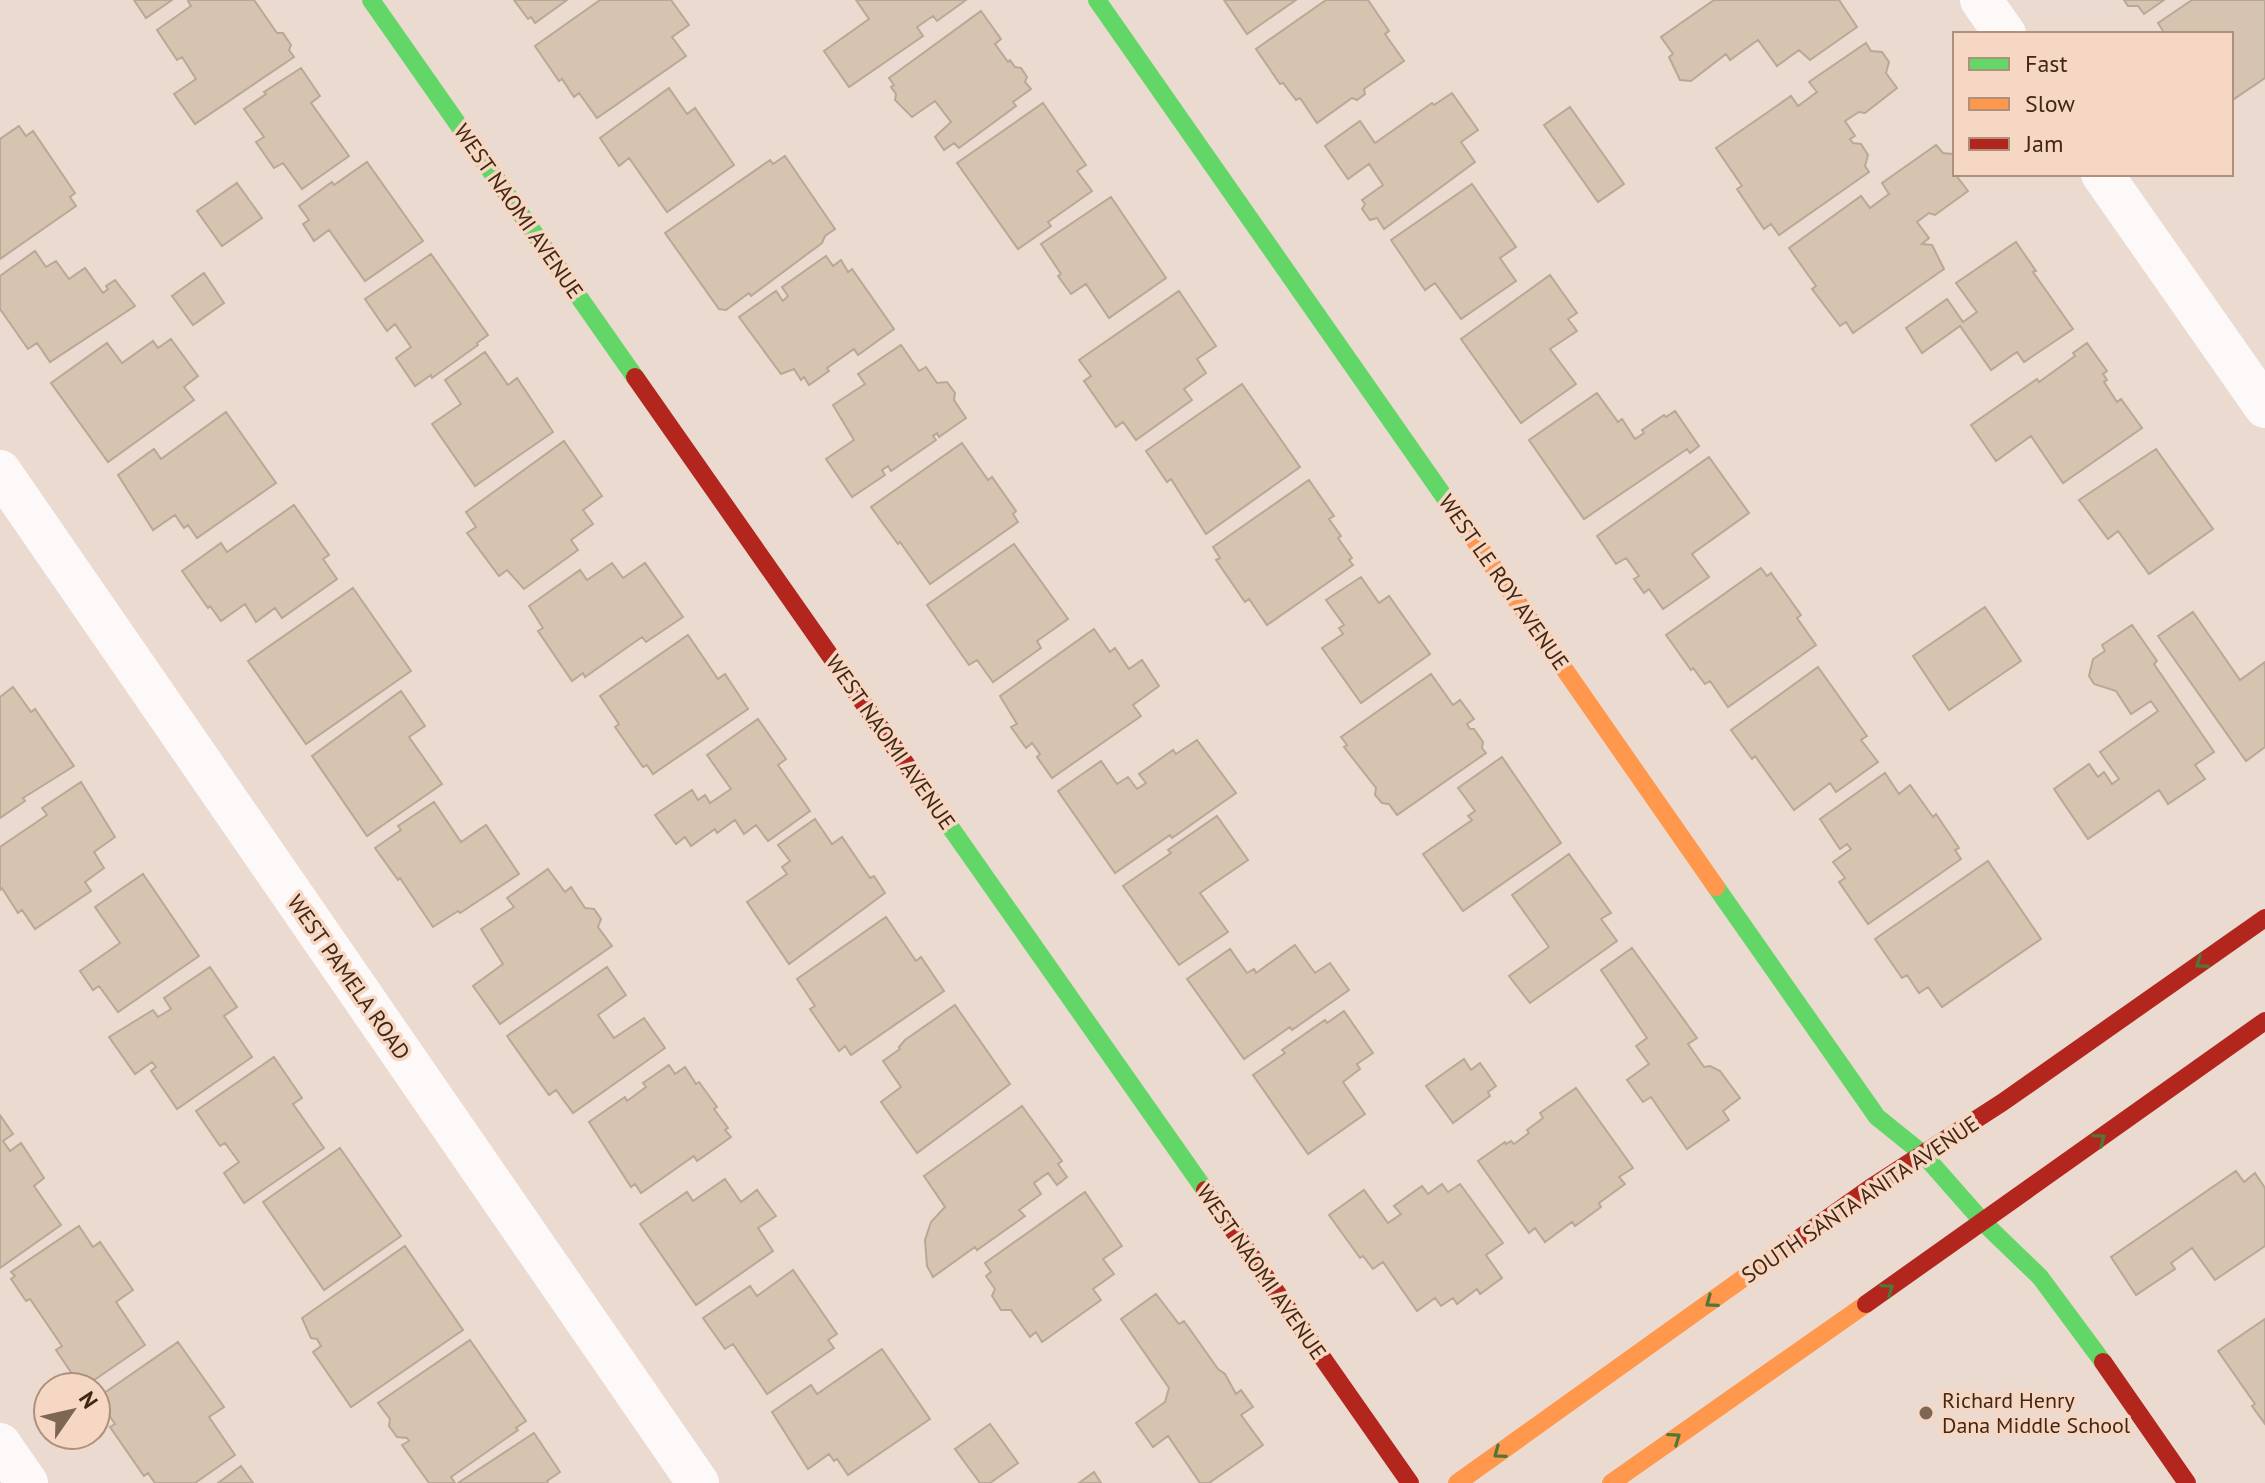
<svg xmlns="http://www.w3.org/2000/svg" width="2265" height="1483" viewBox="0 0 2265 1483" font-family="'PT Sans',sans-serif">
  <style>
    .building { fill: #d7c4b0; stroke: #b9a895; stroke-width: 2 }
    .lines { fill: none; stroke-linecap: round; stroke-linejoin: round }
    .street { stroke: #fcf9f8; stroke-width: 42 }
    .fast { stroke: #63d668; stroke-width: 18 }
    .slow { stroke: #ff974d; stroke-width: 18 }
    .jam { stroke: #b3261e; stroke-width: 18 }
    .oneway { stroke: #517639 }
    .poi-dot { fill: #7e6654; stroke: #f6d7c4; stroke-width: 3 }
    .labels { text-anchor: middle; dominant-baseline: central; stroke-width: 7; stroke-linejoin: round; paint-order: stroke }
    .street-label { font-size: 22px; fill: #432712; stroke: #f6d7c4 }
    .poi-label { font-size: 22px; fill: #432712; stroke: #f6d7c4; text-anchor: start }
  </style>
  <rect width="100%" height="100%" fill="#ebdacf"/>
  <path class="building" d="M134,0h38l-26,18z
    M190,0h64l23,33h6l8,12 -2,5 5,7 -99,67 -21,-30 22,-15 -14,-22 -5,3 -20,-30 34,-24 -3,-5z
    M514,0h53l-32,23 -4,-6 -3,2z
    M600,0h71l18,25 -17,12 14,19 -89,62 -18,-25 -5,4 -12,-18 -3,2 -24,-35z
    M856,0h110l-29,21 -4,-5 -16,11 6,9 -74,51 -25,-36 45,-32z
    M1224,0h72l-49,34z
    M1326,0h42l21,31 -4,3 19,27 -40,28 1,5 -8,6 -5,-2 -35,25 -17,-25 -4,2 -13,-17 -3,1 -24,-35z
    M1714,0h125l18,27 -47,33 -11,-10 -22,16 -19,-26 -28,20 -4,-6 -35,27 -11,-1 -11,-23 4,-3 -12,-17z
    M2124,0h40l-20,14 -6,-8h-10z
    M2192,0h73v78l-34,23v-67h-66l-7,-11z
    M981,11l20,28 -6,5 13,18 2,-2 5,7 6,1 6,9 -2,5 6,7 -18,13 3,4 -57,42 -5,-5 -10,7 -9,-13 16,-15 -16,-21 -23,16 -17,-17 1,-6 -5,-7 3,-2 -5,-7z
    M1866,43l5,8 11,1 7,10 -3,11 11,15 -32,25 -6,-1 -14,9 10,15 -5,3 3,4 8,1 7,11 -3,11 4,6 -90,63 -8,-11 -7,5 -27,-40 5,-3 -26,-38 75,-52 7,10 19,-14 -8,-10z
    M301,68l19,28 -9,7 38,53 -47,33 -19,-26 -9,5 -18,-26 8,-5 -20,-28 22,-15 -2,-2z
    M669,88l18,26 8,-6 39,57 -67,47 -38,-54 -10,8 -19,-28z
    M1452,93l26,37 -17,12 14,20 -91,67 -7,-11 -7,2 -8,-11 3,-5 -3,-4 21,-15 -14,-21 -21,15 -23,-33 35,-25 15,22 57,-40 2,2z
    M1043,103l43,62 -9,6 15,20 -44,31 3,4 -33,23 -61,-86z
    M1570,107l54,77 -26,18 -54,-77z
    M19,126l7,10 7,-5 42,62 -5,4 6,9 -76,53v-120z
    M1936,145l7,8 9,1 3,4v16l13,17 -33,24 -6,-2 -12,9 12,16 -7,6 10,1 12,24 -91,64 -7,-11 -6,4 -28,-37 4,-3 -27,-38 72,-52 9,12 19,-14 -7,-11z
    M785,156l50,73 -10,7 -3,7 -71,53 -2,-3 -23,17 -7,-1 -54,-76 105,-73 3,4z
    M367,162l56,79 -58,40 -36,-51 -15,11 -11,-17 6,-4 -10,-14 33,-24 2,3z
    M237,183l25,35 -40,28 -25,-35z
    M1472,184l44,63 -16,11 16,23 -55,38 -26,-36 -10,7 -34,-50z
    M1111,197l55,81 -57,40 -23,-34 -15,10 -13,-18 3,-2 -20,-30z
    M2016,242l20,29 -3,1 40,57 -49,33 -7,-10 -26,18 -31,-44 -38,27 -16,-25 41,-29 16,23 14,-10 -21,-29z
    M35,251l11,16 10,-6 13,18 16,-11 18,25 5,-4 -2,-3 9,-6 20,26 -85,56 -13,-19 -9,6 -28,-40v-33z
    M431,254l57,81 -11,8 1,2 -46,33 -1,-3 -16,11 -19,-28 15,-11 -16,-23 -8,7 -22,-32z
    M826,256l7,10 8,-6 7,12 4,-3 42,60 -36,26 -4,-6 -27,19 2,3 -20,14 -5,-8 -3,3 -7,-11 -13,5 -42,-57 37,-26 7,10 5,-5 -6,-9z
    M204,273l20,30 -31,22 -21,-29z
    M1550,275l27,38 -9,6 9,12 -27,18 26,35 -55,39 -60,-84z
    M1179,291l37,55 -19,13 9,14 -22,16 8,11 -56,40 -13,-18 -7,5 -32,-46 7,-5 -12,-16z
    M171,339l27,37 -14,11 10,13 -86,62 -57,-79 56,-40 15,20 31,-22 5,7z
    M2087,343l20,28 -4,3 4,6 -3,2 13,20 4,-3 21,29 -79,55 -32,-47 -35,25 -25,-36 66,-46 2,3 36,-26 -2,-3z
    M901,345l18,26 7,-4 11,16 10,-1 8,11 -1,7 12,18 -27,19 -2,-4 -4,3 3,4 -45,31 -3,-5 -6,4 3,5 -33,22 -26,-38 28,-19 -21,-35 32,-21 -7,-10z
    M485,352l23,33 9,-7 36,54 -78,54 -43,-62 29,-20 -16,-24z
    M1242,384l58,83 -94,67 -35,-55 -4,3 -21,-31z
    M1597,393l21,29 4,-3 13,20 9,-6 -2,-3 22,-15 2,2 9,-6 24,35 -9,7 -3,-4 -103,70 -55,-79z
    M226,412l50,71 -79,55 -9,-13 -4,3 -9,-13 -22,15 -35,-55 36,-26 7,10z
    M564,441l38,55 -19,14 10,14 -22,16 7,10 -54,39 -17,-19 -8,6 -32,-43 9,-6 -10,-15z
    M962,443l26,37 4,-3 24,34 -3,3 5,8 -88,62 -30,-42 -2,2 -27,-37z
    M2156,449l57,80 -64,45 -31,-43 -10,8 -29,-39z
    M1709,457l40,56 -57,41 17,23 -46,32 -14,-20 -5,4 -10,-14 5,-3 -13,-18 -10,6 -19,-28z
    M1309,480l25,36 -5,3 12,17 -3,2 14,20 -3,2 4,5 -86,60 -18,-26 -4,3 -29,-42 4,-2 -7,-11z
    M294,505l35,50 -6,4 14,20 -55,39 -7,-10 -19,14 -11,-18 -24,17 -11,-15 -2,2 -26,-37 39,-28 6,9z
    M1014,544l54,75 -31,22 4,7 -48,34 -16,-22 -8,5 -42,-60z
    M612,563l11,15 22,-15 38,54 -37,25 -4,-5 -57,40 -2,-4 -11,8 -34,-50 5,-3 -14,-22 51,-36 7,10z
    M1761,568l6,8 4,-3 30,42 -4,3 19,27 -88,62 -18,-26 -5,3 -12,-16 -2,2 -25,-35z
    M1361,577l18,26 10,-7 41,58 -69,49 -39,-55 21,-14 -4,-6 5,-3 -18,-25z
    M353,588l58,83 -105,73 -58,-83z
    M1985,607l36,54 -72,49 -36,-54z
    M2193,612l47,68 25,-18v85l-19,14 -88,-125z
    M2132,625l25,36 -3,3 60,88 -19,13 10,14 -37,25 -9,-14 -71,49 -34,-50 35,-25 9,13 6,-5 8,12 7,-5 -19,-27 58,-41 -7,-10 -20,13 -15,-23 -22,-7 -5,-8 4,-17 12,-8 -3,-6z
    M1094,629l16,23 5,-4 14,21 13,-9 17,26 -26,19 8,11 -89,62 -15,-21 3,-3 -8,-11 -6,5 -15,-21 6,-3 -17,-28z
    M688,635l30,44 7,-5 23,35 -95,65 -6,-9 -4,2 -28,-40 4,-3 -19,-28z
    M1818,667l49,69 -6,4 17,22 -42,30 -6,-9 -36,27 -39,-54 -3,3 -21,-29z
    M1431,674l22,31 7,-5 14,19 -7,5 3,5h4l9,13 -1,6 4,5 -89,62 -8,-11 -7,-1 -7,-8 1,-7 -32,-41 3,-2 -6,-8z
    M13,687l18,25 4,-3 39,57 -51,32 2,3 -25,17v-121z
    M401,691l24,35 -16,11 33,47 -75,52 -55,-80z
    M758,719l28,40 -8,6 32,46 -42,30 -12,-16 -12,9 -9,-14 -18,13 -2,-4 -24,17 -6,-9 -9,7 -21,-29 37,-25 6,10 7,-5 5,8 21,-14 -24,-34z
    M1197,740l39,53 -64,45 -2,-3 -55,38 -57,-82 43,-30 16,23 11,-7 9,12 9,-6 -7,-9 34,-24 3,4z
    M1502,757l59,86 -98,68 -40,-57 49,-34 -4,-4 7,-5 -17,-23z
    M1885,773l14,21 11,-9 23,32 3,-3 23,34 -4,2 6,9 -93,65 -29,-42 6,-4 -12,-16 18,-13 -4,-5 -7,5 -20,-30z
    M81,782l34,55 -21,15 10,16 -19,14 6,9 -56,38 -13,-19 -4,3 -16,-25 -2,2v-43l47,-32 -5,-7z
    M434,802l27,40 25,-17 33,49 -59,39 -2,-2 -25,16 -33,-49 -2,2 -23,-32 26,-18 -3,-4z
    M1217,816l31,44 -48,33 28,39 -49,33 -56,-79 48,-33 -3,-3z
    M815,819l17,25 10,-7 28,41 4,-2 11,17 -96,71 -42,-62 40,-28 -5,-7 8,-6 -12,-16z
    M1569,854l42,59 -10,6 16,22 -87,62 -21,-27 40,-29 -37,-52z
    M1988,861l53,78 -99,68 -14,-20 -9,6 -12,-18 -5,3 -27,-39z
    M548,869l17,23 6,-5 14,21 9,1 7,10 -3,8 14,19 -112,78 -27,-38 30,-22 -22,-35 33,-22 -7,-9z
    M143,874l56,82 -81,56 -19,-26 -6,4 -13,-19 40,-28 -25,-36z
    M886,917l30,44 5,-4 23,34 -93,64 -6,-9 -6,5 -29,-42 5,-3 -18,-27z
    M1295,945l20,28 15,-10 19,27 -57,40 -2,-3 -46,32 -57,-80 43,-30 17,24 7,-4 2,4z
    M1632,948l65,90 -9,6 16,23 6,-1 10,5 20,27 -17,13 6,9 -42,29 -36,-52 -8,5 -16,-22 22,-16 -13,-18 11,-8 -46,-68z
    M210,967l27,40 -13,9 28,41 -75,52 -26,-38 5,-4 -4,-5 -17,12 -26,-37 44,-27 5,7 13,-8 -7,-11z
    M607,967l19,28 -28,20 16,23 30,-20 21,30 -92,65 -17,-23 -7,5 -42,-59z
    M955,1005l55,79 -93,69 -36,-51 20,-15 -18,-26 17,-12 -1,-2 6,-7z
    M1344,1011l29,42 -16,11 3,5 -17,13 22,32 -57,40 -55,-79 32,-22 -3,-3 43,-30 2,3z
    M274,1057l28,41 -9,6 31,44 -80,55 -20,-30 15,-11 -14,-19 -5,3 -24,-35z
    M1464,1059l7,11 9,-7 16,23 -8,6 2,4 -37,27 -27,-37z
    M669,1065l6,9 10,-7 11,17 3,-2 18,25 -3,2 14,19 -3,2 6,7 -34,24 -3,-5 -53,37 -6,-9 -4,3 -42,-65 36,-25 2,4 19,-14 -3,-4z
    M1576,1088l57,80 -14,9 6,7 -26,19 2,4 -26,19 -3,-4 -27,20 -10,-14 -6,5 -51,-72 27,-19 1,2 5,-3 3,3 15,-11 -2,-3 16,-12 -3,-5z
    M1022,1106l40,55 -4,3 9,13 -10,8 -9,-12 -14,10 7,11 -22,16 6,6 -48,34 -2,-3 -42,30 -6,-11 -2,-26 6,-18 14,-15 -21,-31z
    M0,1115l13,19 -10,7 7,10 11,-8 23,35 -10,8 27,39 -61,43z
    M340,1148l61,88 -77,54 -61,-88z
    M2236,1171l8,11 11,-9 10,15v58l-50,34 -23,-32 -21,15 4,6 -39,26 -25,-38z
    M725,1179l16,23 16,-12 19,26 -18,12 15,23 -77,54 -56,-81 47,-32 6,9z
    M1442,1184l6,8 12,-8 43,59 -17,12 16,23 -22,16 -3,-5 -20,15 -4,-6 -12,8 -6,-8 -18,13 -34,-49 -10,7 -10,-13 -3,2 -31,-43 35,-25 24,33 13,-9 -7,-8 28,-20 6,8z
    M1085,1192l37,54 -19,13 11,15 -21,15 8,11 -59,42 -6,-10 -6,5 -19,-27h-10l-9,-14 3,-7 -9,-13 5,-4 -6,-9z
    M79,1226l14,21 7,-5 33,48 -17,12 29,43 -61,42h-3l-25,-37 6,-4 -32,-47 -4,2 -15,-22 4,-3 -4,-4z
    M405,1246l58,84 -112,77 -38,-55 8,-6 -4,-7 -6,-1 -9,-20z
    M793,1270l44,64 -9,6 6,8 -67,46 -34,-50 -8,5 -22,-31 47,-32 7,10z
    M1156,1294l23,30 5,-3 34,48 7,5 11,20 5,-4 12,17 -12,8 22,30 -54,38h-9l-32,-47 -15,11 -17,-24 29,-21 4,-14 -48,-69z
    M2265,1319v105l-13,-18 3,-2 -37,-53z
    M470,1340l56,81 -10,7 2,2 -67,47 4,6h-26l-27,-38 7,-4 -2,-3 -10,-1 -8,-11 1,-7 -12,-16z
    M178,1342l46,65 -15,10 26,38 -40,28h-40l-7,-10 -4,3 -34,-49 5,-3 -18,-26z
    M882,1349l48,70 -82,56 -11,-16 -3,2 -5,-7 -21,15 -36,-57 39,-27 6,9z
    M990,1424l28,39 -28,20h-10l-25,-34z
    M534,1433l26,39 -13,9 1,2h-90z
    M241,1466l12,17h-35z
    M1094,1472l7,11h-22z"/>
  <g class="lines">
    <path class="street" d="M1981,0l24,34
      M2102,174l163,233
      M0,471l698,1012
      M0,1444l27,39"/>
    <path class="fast" d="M371,0l264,377
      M1097,0l376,538
      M927,794l278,396
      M1716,887l161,230 46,37 60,68 57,55 63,85"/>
    <path class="slow" d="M1473,538l243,349
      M1457,1483l327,-234
      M1611,1483l255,-179"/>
    <path class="jam" d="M635,377l292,417
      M1205,1190l205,293
      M1784,1249l86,-61 133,-86 262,-184
      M1866,1304l399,-283
      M2103,1362l84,121"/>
  </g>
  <defs><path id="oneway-chevron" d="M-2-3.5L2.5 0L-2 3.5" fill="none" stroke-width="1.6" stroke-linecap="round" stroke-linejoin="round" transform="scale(2)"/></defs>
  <g class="oneway">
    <use href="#oneway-chevron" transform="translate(2201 963) rotate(145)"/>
    <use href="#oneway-chevron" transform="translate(2100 1139) rotate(-36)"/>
    <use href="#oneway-chevron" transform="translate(1888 1289) rotate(-35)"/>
    <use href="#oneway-chevron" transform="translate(1711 1302) rotate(144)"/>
    <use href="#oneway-chevron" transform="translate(1675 1438) rotate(-35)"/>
    <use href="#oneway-chevron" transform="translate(1499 1453) rotate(144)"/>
  </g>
  <circle class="poi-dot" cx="1926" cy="1413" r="8"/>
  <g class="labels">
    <g class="street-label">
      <text transform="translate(519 211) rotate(55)">WEST NAOMI AVENUE</text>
      <text transform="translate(1504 582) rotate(55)">WEST LE ROY AVENUE</text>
      <text transform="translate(891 742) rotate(55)">WEST NAOMI AVENUE</text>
      <text transform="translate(349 977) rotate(55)">WEST PAMELA ROAD</text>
      <text transform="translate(1860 1199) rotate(-34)">SOUTH SANTA ANITA AVENUE</text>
      <text transform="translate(1262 1272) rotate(55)">WEST NAOMI AVENUE</text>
    </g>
    <g class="poi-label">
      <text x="1942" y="1400">Richard Henry<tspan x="1942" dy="25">Dana Middle School</tspan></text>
    </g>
  </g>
  <rect x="1953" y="32" width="280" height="144" fill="#f6d7c4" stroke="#ae917d" stroke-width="2"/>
  <rect x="1969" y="58" width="40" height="12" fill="#63d668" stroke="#ae917d" stroke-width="2"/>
  <text x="2025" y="72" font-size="24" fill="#432712">Fast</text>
  <rect x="1969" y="98" width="40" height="12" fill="#ff974d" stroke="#ae917d" stroke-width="2"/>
  <text x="2025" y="112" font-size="24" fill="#432712">Slow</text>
  <rect x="1969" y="138" width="40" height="12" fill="#b3261e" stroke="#ae917d" stroke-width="2"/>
  <text x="2025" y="152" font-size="24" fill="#432712">Jam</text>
  <g transform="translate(72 1411) rotate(56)"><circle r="38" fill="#f6d7c4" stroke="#ae917d" stroke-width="2"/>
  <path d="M0-6L14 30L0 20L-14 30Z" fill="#7e6654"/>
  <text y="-12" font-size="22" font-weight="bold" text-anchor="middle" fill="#432712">N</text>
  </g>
</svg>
